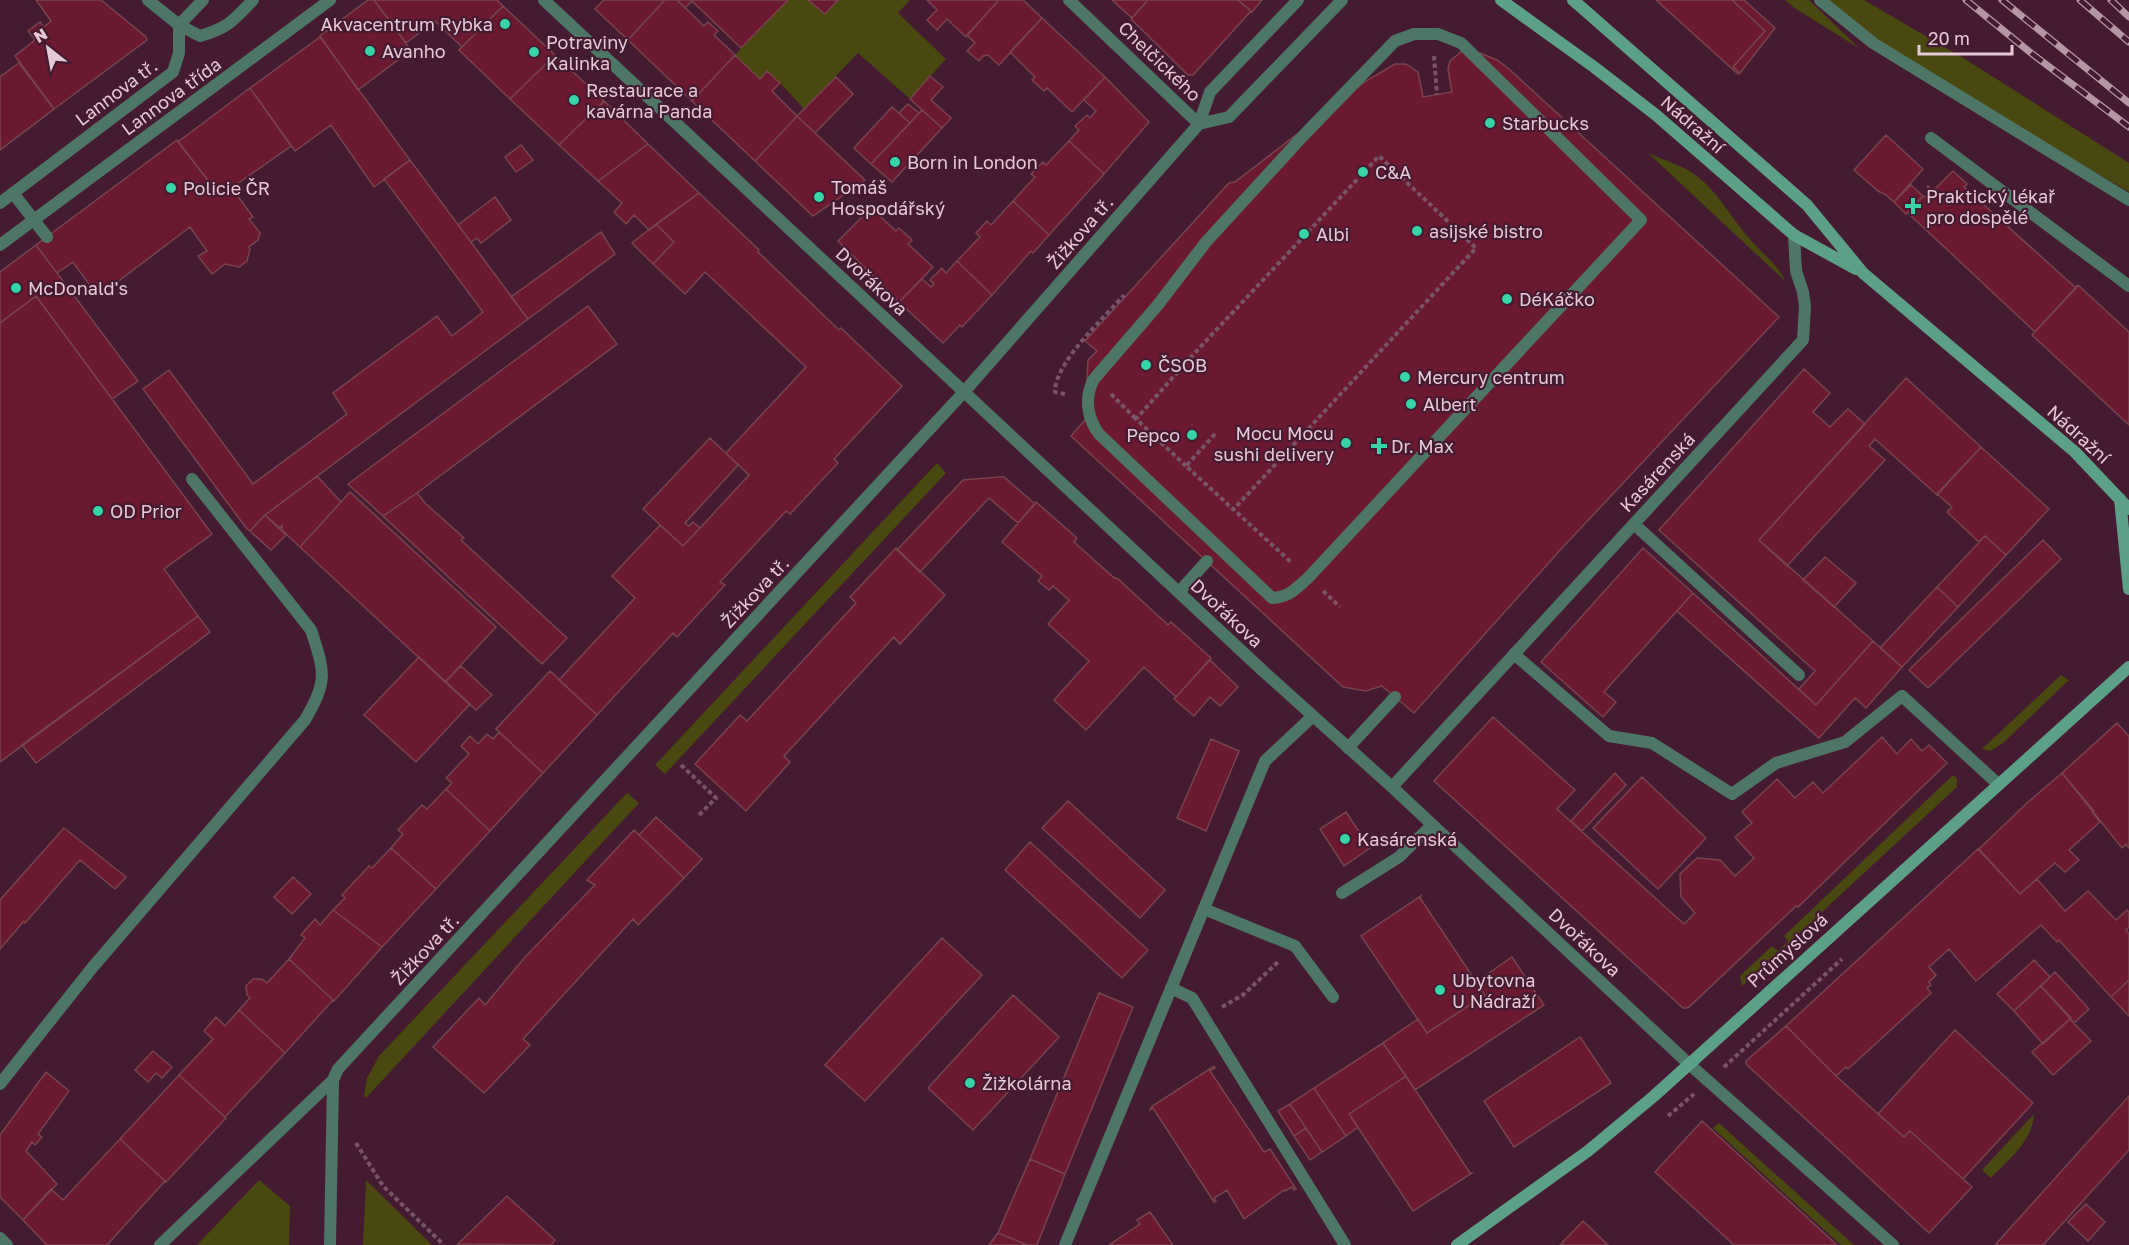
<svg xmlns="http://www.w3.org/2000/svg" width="2129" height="1245" viewBox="0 0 2129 1245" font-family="'Golos Text',sans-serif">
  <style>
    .green { fill: #484810 }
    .building { fill: #6b1930; stroke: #77444d; stroke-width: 1.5 }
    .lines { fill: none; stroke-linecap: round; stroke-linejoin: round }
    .path { stroke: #785467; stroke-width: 4; stroke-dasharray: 4.5 3; stroke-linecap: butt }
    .lane { stroke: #4e7667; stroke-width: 12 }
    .street { stroke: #4e7667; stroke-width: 12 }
    .secondary { stroke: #5da088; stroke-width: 12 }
    .rail-casing { stroke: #b596a5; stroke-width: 7 }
    .rail { stroke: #441b31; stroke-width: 4.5; stroke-dasharray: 14; stroke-linecap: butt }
    .poi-dot { fill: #36d4a7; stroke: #441b31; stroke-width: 2 }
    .labels { text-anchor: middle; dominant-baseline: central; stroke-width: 4.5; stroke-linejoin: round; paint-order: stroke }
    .poi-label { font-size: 18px; fill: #e5c9d6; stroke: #441b31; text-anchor: start }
    .street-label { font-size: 18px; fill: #e5c9d6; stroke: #441b31 }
  </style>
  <rect width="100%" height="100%" fill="#441b31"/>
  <path class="green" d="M788,0h122l-12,13 48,46 -36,40 -52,-46 -54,56 -24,-26 -20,-4 -25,-24z
    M1785,0h24l51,49 -67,-42z
    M1829,0h35l101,59 164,104v29l-177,-104 -80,-52z
    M1648,153c16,8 36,12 50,24 21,16 33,41 51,61 12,15 28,25 36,43z
    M937,463l9,10 -281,301 -10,-9z
    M2061,675l8,5 -67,64 -12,7 -8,-2z
    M1953,775l4,4v8l-215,199 -2,-10 32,-30 6,5 10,-10 -4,-5z
    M627,793l12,10 -273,295 -2,-3 3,-17 12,-22z
    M2034,1114c-1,27 -26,46 -43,64l-9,-8z
    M1719,1123l135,122h-13l-128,-117z
    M259,1180l31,26 -1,39h-92z
    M366,1180l66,65h-69z"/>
  <path class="building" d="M36,0h65l45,37 1,3 -93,69 -39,-53 20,-16 -7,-9 12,-9 4,5 7,-6z
    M368,0h6l37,50 -53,40 -38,-54z
    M374,0h123l6,6 -41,41 -27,-26 -29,22z
    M604,0h61l-37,40 -33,-31z
    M665,0h12l27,26 4,-4 10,9 -4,4 21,20 -43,46 -64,-61z
    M677,0h111l-47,48 -49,-47 -7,7z
    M808,0h30l-13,14z
    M927,0h72l-33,37 -19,-18 -10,11 -10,-10 10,-10z
    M999,0h24l19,18 -43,47 -11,-10 -5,1 -4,5 -12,-10 8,-8 -8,-8z
    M1112,0h36l-16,18z
    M1148,0h90l13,11 -58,64h-5l-57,-56z
    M1238,0h24l-10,12z
    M1656,0h76l33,31 -32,36 7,6 -2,1z
    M1732,0h12l31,28 -35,45 -7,-6 32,-36z
    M503,6l52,49 -45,44 -51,-49z
    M1042,18l63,59 -33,35 -25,-24 -3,3 -12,-11 3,-3 -25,-25z
    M320,37l90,123 -36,27 -43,-62 -36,26 -45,-63z
    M1461,52l19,1 17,7 12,9 270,248 -216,230 -149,166 -32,-27 -16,5 -23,-4 -272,-251 14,-16 3,-60 9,-9 -12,-10 144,-158 6,-1 131,-101 29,-17h11l12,8 5,25 29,-5 -4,-23 2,-8z
    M555,55l49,46 -45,44 -49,-46z
    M735,55l25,24 7,-8 13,12 -8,8 25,25 -42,45 -63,-60z
    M19,63l35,46 -54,41v-73z
    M930,76l13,11 -12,13 20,18 -9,10 -32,-29z
    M836,77l17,17 -38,39 -18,-17z
    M1105,77l44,45 -45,52 -35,-33 10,-11 -4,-4 12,-11 3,3 6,-7 -12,-11z
    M250,88l41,58 -71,50 -42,-54z
    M604,101l44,43 -50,37 -39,-36z
    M908,104l11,9 -9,10 -11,-10z
    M892,107l18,16 -39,41 -17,-16z
    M922,110l20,18 -50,54 -21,-18z
    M797,116l68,64 -52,36 -58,-55z
    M1886,135l37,34 -29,33 -8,-7 -8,-4 -24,-21z
    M177,140l43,56 12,-8 21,29 -4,2 11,14 -2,7 -9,7 1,2 -3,12 -8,6 -14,-3 -13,10 -14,-18 9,-5 -17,-24 -90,68h-3l-24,-33 -16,11 -21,-28z
    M1069,141l35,33 -55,61 -36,-34 22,-24 -4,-3 12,-12 3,3z
    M648,144l51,49 -50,37 -15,-15 -8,9 -12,-12 8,-9 -24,-22z
    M521,145l12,15 -17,12 -11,-15z
    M410,160l118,159 -263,196 -15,16 -3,-2 -104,-140 26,-19 84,114 94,-70 -14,-21 104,-77 15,20 31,-24 -99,-133z
    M1953,171l14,13 -3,3 112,101 -41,44 -127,-119 15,-17 2,1 6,-6 -4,-4 1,-1 5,5z
    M1911,185l12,11 -17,18 -12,-12z
    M699,193l60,57 -1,2 81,78 2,-2 61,58 -68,73 4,4 -48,51 -4,-3 -66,71 5,3 -48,52 -4,-4 -76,82 -38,-35 76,-82 -23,-22 48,-51 23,21 17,-18 49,-53 -23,-22 80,-86 -101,-95 -20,22 -32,-30 21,-22 -18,-18z
    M495,197l16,23 -30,23 -4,-5 -6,4 -13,-17z
    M1013,201l36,34 -16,18 -2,-2 -39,44 -35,-34 23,-24 -4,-4 11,-12 4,4z
    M871,208l25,23 3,-3 13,12 -4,4 25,23 -34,35 -61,-61z
    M656,224l18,18 -21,22 -21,-21z
    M601,232l14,22 -87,65 -17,-22z
    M36,245l102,136 -26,18 -76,-103 -36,27v-51z
    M957,261l35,34 -30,32 -2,-2 -17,18 -44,-41 23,-23 9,8 3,-3 -4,-4 12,-12 4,5z
    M2078,285l51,47v93l-97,-90z
    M36,296l176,238 -48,35 34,47 -198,146v-439z
    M588,306l29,38 -200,149 -34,23 -35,-32z
    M1804,369l26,24 -17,19 17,15 18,-18 17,15 -106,116 114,101 -57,64 -17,-16 16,-18 -156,-141z
    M1906,378l75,69 -44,48 -62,-56 -6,7 16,14 -98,106 -28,-26z
    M710,438l28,27 -53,58 4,3 4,-4 7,6 -17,18 -40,-37z
    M1981,447l68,62 -43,46 -21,-19 -6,6 -32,-30 5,-5 -15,-13z
    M317,476l24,26 -41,45 -18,-17v-4l-2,2 -15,-13z
    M999,477h5l31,27 -17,19 -29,-25 -69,74 -23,-22 66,-70z
    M350,492l146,135 -51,55 -145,-135z
    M417,493l8,10 39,35 -3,2 106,98 -25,26 -159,-148z
    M1036,502l41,36 -3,4 39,35 5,2 50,46 3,-3 40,36 -35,39 -32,-30 -58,63 -32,-30 35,-39 -41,-37 21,-24 -16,-14 -4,4 -11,-9 4,-5 -40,-34z
    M265,515l21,20 -15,15 -21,-19z
    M1985,536l21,19 -48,52 -21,-20z
    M2043,540l18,19 -133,129 -19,-18z
    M896,548l49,47 -45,49 -6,-7 -110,119 6,6 -44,49 -51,-47 45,-49 7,6 109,-118 -6,-6z
    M1643,548l50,45 -89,99 12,10 -13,15 -62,-55z
    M1825,557l31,26 -22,24 -31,-27z
    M1937,587l21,20 -56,60 -22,-19z
    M1693,593l123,112 57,-64 29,26 -36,41 -11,-10 -36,40 -142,-127z
    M198,616l12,16 -174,131 -14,-18z
    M419,657l51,47 -54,58 -52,-47z
    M1210,660l28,27 -18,19 -10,-9 -16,19 -20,-17z
    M461,666l31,29 -16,15 -31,-28z
    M550,671l47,44 -54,58 -47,-44z
    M1493,717l82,73 -18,19 127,115 11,-11 -14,-16 -1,-23 17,-16 23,2 15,16 19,-18 -19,-21 17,-14 -10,-11 35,-33 18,19 18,-16 10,11 59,-56 15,17 14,-15 11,12 7,-6 18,18 -149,144 -2,-1 -107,101 -3,1h-3l-249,-227z
    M2117,723l12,13v112l-3,-4 -4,4 -60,-75z
    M499,732l44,41 -53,58 -44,-42 6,-6 -6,-5 23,-24 -8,-8 9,-10 8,8 9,-10 6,5z
    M1211,739l28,12 -33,80 -29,-13z
    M1615,773l11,12 -44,46 -11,-10z
    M2062,773l32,38 -2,1 8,10 -31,28 10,10 -14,12 -10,-9 -35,31 -41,-45 48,-46z
    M1642,777l64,61 -48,51 -65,-61z
    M446,789l44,42 -54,58 -45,-41 12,-14 -5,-4 24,-25 5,4z
    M1068,801l97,89 -25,28 -98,-90z
    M1346,812l24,36 -26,18 -24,-37z
    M656,817l46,42 -18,19 -45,-43z
    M64,828l62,49 -11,12 -35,-29 -55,63 -1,-2 -24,28v-49z
    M634,830l50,48 -46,47 -5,-6 -110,120 7,6 -46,48 -51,-46 46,-49 6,7 41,-49 69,-71 -8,-5z
    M1030,842l118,108 -26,28 -117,-108z
    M391,848l45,41 -54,58 -49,-37 12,-12 -3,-3 27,-29 3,2z
    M1978,849l42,45 17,-15 28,32 23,-20 28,29 11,-10 2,2v15l-3,3 3,4v46l-18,17 -52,-57 -2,2 -16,-17 -65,56 -27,-32 -20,18 7,8 -7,7 2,3 -4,3 4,5 -83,76 -2,-2 -10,9 -50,-50z
    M293,877l18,17 -19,20 -18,-17z
    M1421,896l-1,2 65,97 -58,38 -66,-97z
    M333,910l49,37 -48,54 -45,-42 16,-21 -4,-3 14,-16 5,6z
    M942,938l40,37 -117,126 -40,-36z
    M1512,957l32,48 -129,85 -32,-47 35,-24 9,14 58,-38 -9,-13z
    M289,959l44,41 -48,53 -46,-43 11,-12 -3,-3 -1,-9 7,-7h9l5,4z
    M2034,960l16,17 -36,34 -17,-17z
    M2055,972l34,37 -15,14 -33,-37z
    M2129,980v36l-18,-19z
    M2041,986l30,32 -28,26 -29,-33z
    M1099,993l34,14 -68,167 -35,-15z
    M1013,995l46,42 -86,93 -45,-42z
    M239,1010l46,43 -60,64 -46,-42 34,-36 -9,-8 12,-14 9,9z
    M2070,1019l21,22 -38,34 -21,-23z
    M1786,1026l50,50 68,61 6,-6 62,56 -43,46 -183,-169v-3z
    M1955,1030l78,73 -70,76 -53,-48 -6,6 -26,-23z
    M1580,1037l31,46 -97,64 -30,-46z
    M1383,1043l23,33 -57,38 9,13 -12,9 -32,-48z
    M153,1051l19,16 -10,11 -6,-5 -8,9 -13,-12z
    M1214,1066l1,2 -5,3 54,81 6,-3 26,40 -2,1 -2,-3 -7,4 -1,-1 -40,29 -17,-29 -13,8 2,3 -2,1 -61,-94 -3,2 1,-3z
    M46,1072l23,19 -31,43 4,3 -7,8 -3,-3 -6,9 31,33 -34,36 -23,-23v-62z
    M179,1075l47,43 -60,64 -46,-43z
    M1406,1076l64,97h2l-59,38 -64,-97z
    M1314,1088l32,48 -24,16 -32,-48z
    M2129,1096v54l-86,95h-48z
    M1290,1104l16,24 -12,8 -16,-25z
    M1702,1121l135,124h-103l-79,-73z
    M1306,1128l16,24 -12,8 -16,-24z
    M120,1139l45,42 -58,64h-60l-24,-25 28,-31 12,11z
    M1030,1159l35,15 -28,71h-9l-30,-12z
    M507,1196l48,44 -4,5 -93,-1z
    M2086,1204l19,18 -17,19 -20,-19z
    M1150,1212l23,33h-64l31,-21 -3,-4z
    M1583,1221l25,24h-48z
    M998,1233l30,12h-39z"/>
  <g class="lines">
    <path class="path" d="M1434,56l3,39
      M1065,394l-10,-2c0,-30 49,-74 69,-97
      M1111,394l25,25
      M1215,434l-29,32 106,97
      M1186,466l-50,-47 55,-62 188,-201 97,92 -243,262
      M1323,591l17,16
      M681,765l35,33 -18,18
      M1222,1007l21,-12 36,-34
      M1724,1067l118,-108
      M1668,1116l26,-22
      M356,1143l27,43 61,59"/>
    <path class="lane" d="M1820,0l53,43 256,157
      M1414,34h24l23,9 180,177 -333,358c-13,11 -18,19 -36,20l-173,-164c-12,-16 -15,-37 -5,-55l63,-73 49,-64 97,-106 92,-95z
      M1931,138l198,148
      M1634,524l165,151
      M1179,592l28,-31
      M1514,654l95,82 43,7 80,51 44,-31 69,-21 57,-46 96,88
      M1348,748l47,-51
      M1342,893l57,-36 33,-32
      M1204,909l91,37 38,51
      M1171,988l21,10 153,247
      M0,1084l92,-116 213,-248c23,-40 20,-47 6,-90l-119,-151"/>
    <path class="street" d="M148,0l31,25 21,11c28,-8 33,-15 53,-36
      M544,0l718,670 130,117 297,277 204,181
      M1069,0l130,124
      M179,25l24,-25
      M1199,124l30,-7 113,-117
      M13,193l34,44
      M0,203l173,-131 6,-19v-28
      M0,245l330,-245
      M1392,787l411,-447 2,-34 -2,-14 -7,-21 -2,-36
      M0,1238l7,7
      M160,1245l173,-165 5,-11 626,-677 235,-268 11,-32 88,-92
      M330,1245l3,-165
      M1065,1245l200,-484 48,-45"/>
    <path class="secondary" d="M1501,0l93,67 62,48 138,120 62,34
      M1573,0l234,205 56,68 212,179 54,57
      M2120,499l9,90
      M1457,1245l131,-94 66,-55 475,-429"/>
    <g class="rail-casing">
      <path id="rail" d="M1966,0l65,53 98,74
        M2002,0l127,103
        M2080,0l49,42
        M2111,0l18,17"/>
    </g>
    <use href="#rail" class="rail"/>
  </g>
  <g class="poi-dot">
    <circle cx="505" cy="24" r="6"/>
    <circle cx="370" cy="51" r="6"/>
    <circle cx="534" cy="52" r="6"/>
    <circle cx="574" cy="100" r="6"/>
    <circle cx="1490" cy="123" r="6"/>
    <circle cx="895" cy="162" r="6"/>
    <circle cx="1363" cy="172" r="6"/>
    <circle cx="171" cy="188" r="6"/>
    <circle cx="819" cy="197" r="6"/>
    <path d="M1910 197h6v6h6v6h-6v6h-6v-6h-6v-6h6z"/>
    <circle cx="1417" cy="231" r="6"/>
    <circle cx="1304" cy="234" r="6"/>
    <circle cx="16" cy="288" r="6"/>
    <circle cx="1507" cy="299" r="6"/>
    <circle cx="1146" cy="365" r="6"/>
    <circle cx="1405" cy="377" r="6"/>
    <circle cx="1411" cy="404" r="6"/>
    <circle cx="1192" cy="435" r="6"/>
    <circle cx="1346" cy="443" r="6"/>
    <path d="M1376 437h6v6h6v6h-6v6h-6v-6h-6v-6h6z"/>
    <circle cx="98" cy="511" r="6"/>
    <circle cx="1345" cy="839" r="6"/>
    <circle cx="1440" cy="990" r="6"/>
    <circle cx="970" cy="1083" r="6"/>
  </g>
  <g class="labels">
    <g class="poi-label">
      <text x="493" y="24" text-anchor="end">Akvacentrum Rybka</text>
      <text x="546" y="42">Potraviny<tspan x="546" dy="21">Kalinka</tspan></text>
      <text x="382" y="51">Avanho</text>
      <text x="586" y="90">Restaurace a<tspan x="586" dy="21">kavárna Panda</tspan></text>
      <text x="1502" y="123">Starbucks</text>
      <text x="907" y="162">Born in London</text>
      <text x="1375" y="172">C&amp;A</text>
      <text x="831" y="187">Tomáš<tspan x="831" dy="21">Hospodářský</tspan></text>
      <text x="183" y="188">Policie ČR</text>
      <text x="1926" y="196">Praktický lékař<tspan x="1926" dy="21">pro dospělé</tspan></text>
      <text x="1429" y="231">asijské bistro</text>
      <text x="1316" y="234">Albi</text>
      <text x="28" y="288">McDonald's</text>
      <text x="1519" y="299">DéKáčko</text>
      <text x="1158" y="365">ČSOB</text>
      <text x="1417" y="377">Mercury centrum</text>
      <text x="1423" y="404">Albert</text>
      <text x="1334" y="433" text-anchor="end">Mocu Mocu<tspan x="1334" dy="21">sushi delivery</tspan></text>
      <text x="1180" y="435" text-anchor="end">Pepco</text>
      <text x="1391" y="446">Dr. Max</text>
      <text x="110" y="511">OD Prior</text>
      <text x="1357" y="839">Kasárenská</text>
      <text x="1452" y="980">Ubytovna<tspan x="1452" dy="21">U Nádraží</tspan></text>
      <text x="982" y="1083">Žižkolárna</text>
    </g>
    <g class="street-label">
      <text transform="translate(1160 61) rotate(44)">Chelčického</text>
      <text transform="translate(116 92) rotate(-37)">Lannova tř.</text>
      <text transform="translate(171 96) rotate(-36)">Lannova třída</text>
      <text transform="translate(1693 124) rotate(41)">Nádražní</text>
      <text transform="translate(1080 232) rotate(-49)">Žižkova tř.</text>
      <text transform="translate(872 281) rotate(43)">Dvořákova</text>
      <text transform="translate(2079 434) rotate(42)">Nádražní</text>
      <text transform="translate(1657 472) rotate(-47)">Kasárenská</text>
      <text transform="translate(755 592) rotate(-47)">Žižkova tř.</text>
      <text transform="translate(1227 613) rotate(43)">Dvořákova</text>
      <text transform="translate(1585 942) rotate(43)">Dvořákova</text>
      <text transform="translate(425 949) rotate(-47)">Žižkova tř.</text>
      <text transform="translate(1787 950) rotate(-42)">Průmyslová</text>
    </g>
  </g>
  <g transform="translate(48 48) rotate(329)" stroke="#441b31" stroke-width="4.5" paint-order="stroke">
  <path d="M0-4.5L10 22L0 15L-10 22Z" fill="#e5c9d6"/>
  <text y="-9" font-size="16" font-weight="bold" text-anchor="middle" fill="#e5c9d6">N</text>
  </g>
  <path d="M1919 45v9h93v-9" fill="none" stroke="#e5c9d6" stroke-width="3"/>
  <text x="1928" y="45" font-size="18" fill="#e5c9d6" stroke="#441b31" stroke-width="4.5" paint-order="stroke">20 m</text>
</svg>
